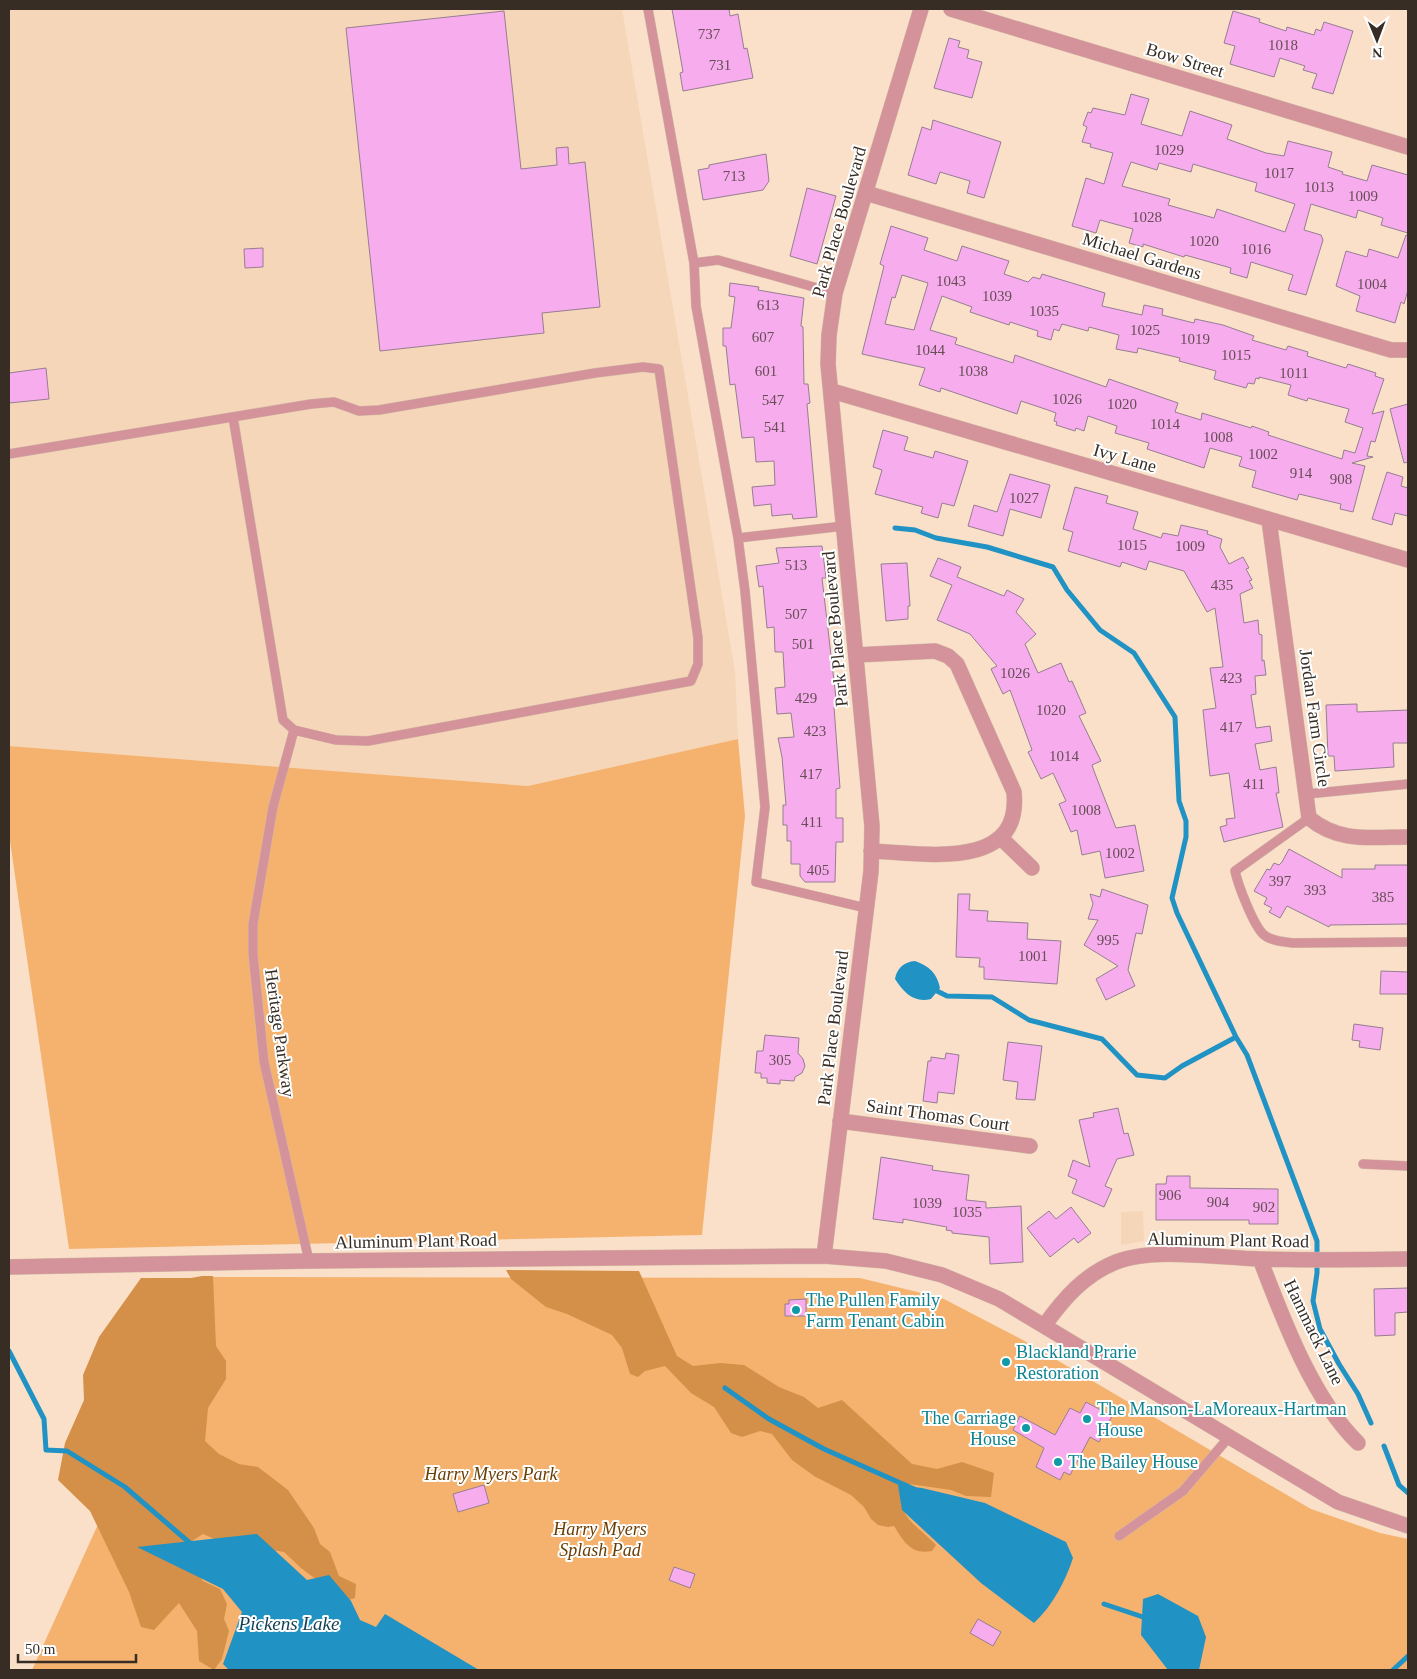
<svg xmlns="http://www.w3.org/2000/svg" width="1417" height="1679" viewBox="0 0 1417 1679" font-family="'Times New Roman',serif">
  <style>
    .built { fill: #f6d6b8 }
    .green { fill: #f5b26f }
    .forest { fill: #d49049 }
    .water { fill: #2092c3 }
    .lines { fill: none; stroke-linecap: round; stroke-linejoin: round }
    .stream { stroke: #2092c3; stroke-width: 5 }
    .building { fill: #f7aded; stroke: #967d92; fill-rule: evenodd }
    .lane-casing { stroke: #d3bca7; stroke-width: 10 }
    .street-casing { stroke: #d3bca7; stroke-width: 16 }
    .lane { stroke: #d4929a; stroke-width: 9 }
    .street { stroke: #d4929a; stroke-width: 15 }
    .culture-dot { fill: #0f9aa8; stroke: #fff; stroke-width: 2 }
    .labels { text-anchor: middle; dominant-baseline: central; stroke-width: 4; stroke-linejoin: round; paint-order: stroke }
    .number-label { font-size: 15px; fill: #674d56 }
    .street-label { font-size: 18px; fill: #372d24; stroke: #fff }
    .culture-label { font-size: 18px; fill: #0d838f; stroke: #fff; text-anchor: start }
    .park-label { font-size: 18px; font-style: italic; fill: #6a3d02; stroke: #fff }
    .water-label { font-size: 19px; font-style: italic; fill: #123e53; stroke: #fff }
  </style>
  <rect width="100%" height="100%" fill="#fae0c8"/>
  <path class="built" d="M9,9h613l113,662 3,68 -210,47 -519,-40z
    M1143,1211l1,30 -23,4v-33z"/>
  <path class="green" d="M738,739l7,77 -43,419 -633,14 -60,-415v-88l519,40z
    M210,1277l650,1 82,20 79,41 290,170 69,24 28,6v131h-1376z"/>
  <path class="forest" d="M506,1270l133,1 38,85 16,10 27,-3 24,2 35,22 25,10 14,11 24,-8 70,64 25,5 25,-7 32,11 -3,24 -25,-1 -15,-6 -42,-6c-19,31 8,40 27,61l-4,6c-21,4 -28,-9 -38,-25l-6,1 -10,-2 -7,-6 -7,-12 -13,-12 -37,-19 -22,-16 -20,-26 -12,-3 -18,6 -11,-4 -17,-26 -23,-14 -26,-27 -20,5 -7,6 -8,-3 -8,-26 -10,-13 -45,-21 -21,-7 -35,-28z
    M202,1276h11l3,70 10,15v18l-18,29 -3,33 14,13 20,10 19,3 30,23 26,38 6,16 10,8 9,24 17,8 -1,14 -10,3 -44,-33 -17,-16 -63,-10 -18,-8 -14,9 4,25 10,13 17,8 7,15 -3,15 5,12 -7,28 -8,11 -15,-9 -2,-30 -18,-28 -25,27 -13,-3 -12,-35 -39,-81 -32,-31 7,-37 19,-43 -1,-25 16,-38 42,-59h50z"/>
  <path class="water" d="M915,961c14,5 22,12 25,27l-9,11c-17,4 -27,-6 -36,-20 2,-11 9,-17 20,-18z
    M898,1485l24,3 63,15 81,39 7,16c-8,24 -20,47 -39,65l-53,-40 -79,-73z
    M257,1534l50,46 22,-5 22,26 9,19 16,7 9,-13 94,56h-250l-6,-6 19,-52 -19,-23 -86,-42z
    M1158,1594l40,22 8,21 -7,33h-31l-27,-35 2,-36z"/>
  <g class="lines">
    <path class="stream" d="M895,528l20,2 21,8 51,9 66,20 14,23 33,40 34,23 41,64 4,84 7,20v16l-14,61 5,15 59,124 11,18 70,186v32l-4,28 7,28 19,35 19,30 13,29
      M933,989l14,7 45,1 37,23 73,19 35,36 28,3 17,-12 54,-29
      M9,1351l35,68 2,31 21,1 58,36 66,57
      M725,1388l44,31 55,30 90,40
      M1384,1446l15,39 9,8
      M1104,1604l42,14
      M1393,1670l15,-14"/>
  </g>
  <path class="building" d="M672,9h57l1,7 8,-2 6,35 3,-1 6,30 -70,13 -3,-18 3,-1z
    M504,11l17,158 36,-4 -1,-17 12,-1 1,17 16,-2 15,145 -58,6 2,20 -164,18 -34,-323z
    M1233,11l27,8 -1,3 27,9 1,-4 27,8 2,-6 5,2 3,-9 29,9 -20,63 -21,-6 5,-14 -14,-4 2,-4 -25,-8 -6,19 -44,-13 5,-18 -11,-3z
    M949,38l11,3 -2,6 11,3 -2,8 15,4 -10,36 -38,-10z
    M1131,94l18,5 -8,25 41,12 8,-25 42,14 -5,14 39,14 18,3 4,-15 44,11 -4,15 15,5 -1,2 25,7 5,-16 36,10v58l-27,-8 2,-7 -25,-8 -2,8 -45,-14 -7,26 17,5 2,5 -17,55 -18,-5 5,-15 -42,-13 -4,16 -17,-5 1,-5 -46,-13 -1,2 -41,-13v3l-14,-4 4,-14 -33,-9 -4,13 -24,-7 14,-48 18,6 9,-31 -23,-6 1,-3 -9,-2 5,-15 -4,-2 5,-13 3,1 2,-5 32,7zM1131,162l26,8 2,-7 32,9 2,-8 64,19 -2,8 40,13 -10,28 -68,-23 -3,9 -46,-13 2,-6 -48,-13z
    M933,120l68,22 -17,56 -17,-5 3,-12 -30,-9 -4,12 -28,-9 14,-48 9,3z
    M766,154l3,27 -6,9 -60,10 -5,-30 11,-2v-3z
    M807,188l29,8 -19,68 -27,-8z
    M891,226l37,12 -4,12 33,11 5,-15 47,15 -5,13 24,8 5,-5 7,2 2,-5 63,19 -3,13 40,9 2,-10 19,4 -1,6 32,8 1,-4 28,6 31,11 -2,4 34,10 2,-4 20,6 -1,4 39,12 2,-4 28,9 -1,3 9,3 -12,35 12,-3 -9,31 -4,-1 -4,15 6,1 -21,6 13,3 -12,46 -13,-3 1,-5 -42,-10 -2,6 -45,-13 4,-16 -17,-5 3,-9 -32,-9 -6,20 -57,-19 2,-6 -34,-10 2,-7 -29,-10 -4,15 -8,-3 -1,3 -19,-6 1,-3 -3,-1 2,-8 -8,-3 -27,-9 -4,13 -76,-26 -1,4 -21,-7 6,-17 -63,-14 22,-88 -4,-2zM902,275l26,8 -14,47 -29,-6 7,-27 3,1zM942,296l30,11 -2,5 39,13 1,-3 28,9 -1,5 14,4 3,-11 5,2 3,-7 26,7 1,-4 30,8 -3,14 21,4 1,-5 42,10 -1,3 37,10 -2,8 14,4 18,5 2,-5 6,1 2,-6 3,1v-2l32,8 -3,10 19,6 1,-3 41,11 -4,13 18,6 -8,25 -11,-3 -2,9 -74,-24 1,-3 -17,-6 -1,2 -49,-15 -1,7 -26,-8 3,-9 -69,-24 -3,8 -91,-32 -2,8 -58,-19 2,-6 -27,-8z
    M1406,235l2,1v54l-4,14 -3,-2 -6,21 -39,-12 4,-15 -24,-10 10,-35 21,6 2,-8 29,9z
    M263,248v19l-18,1 -1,-19z
    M730,283l29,4 -1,3 46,8 -3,28 2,1 1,57h4l2,19 -3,1 10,113 -24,2 -1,-5 -20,2 -1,-12 -17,2 -2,-19 23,-2 -1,-24 -18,1 -2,-25 -12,1 -7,-54 -5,1 -4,-39h-3v-18h8l4,-31 -6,-1z
    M46,368l3,31 -40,4v-30z
    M1408,404v58l-4,1 -14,-54z
    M883,430l25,7 -4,13 29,8 2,-7 33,10 -14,45 -12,-3 -4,15 -17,-5 2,-6 -48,-13 7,-24 -9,-3z
    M1387,472l16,5 -2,9 7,2v28l-13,-3 -3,12 -20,-6z
    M1010,474l40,11 -9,33 -31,-9 -7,27 -35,-10 6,-21 23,7z
    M1075,487l33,9 -2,7 32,9 -5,17 28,9 2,-5 15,3 3,-11 27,6 -1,3 15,5 -2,8 9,17 14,-7 6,11 -3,1 6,11 -3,1 4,7 -13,6 4,29 14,-3 1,14 3,1v26l2,-1 2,15 -11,1 1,18 -5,1 5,33 14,-2 2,15 -17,3 5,26 16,-3 3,26h-3l7,34 -59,15 -4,-15 7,-2 -1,-6 9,-1 -6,-45 -19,3 -7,-66 13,-2 -6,-40 13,-1 -8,-59 -8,4 -23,-41 -35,-10 -3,9 -24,-8 -2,5 -52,-16 5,-19 -10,-3z
    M822,546l4,32h-4l15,129h-3l6,81 -4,1v29h7v24h-7l-1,40h-30l-5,-6v-12h-9v-23h-4v-16h-4v-20h3l-4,-48 -4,-19 16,-1 -3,-24 -14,1 -2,-26 10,-1 -2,-35h-8l-1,-25 -7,1 -4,-42 -4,1 -3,-21 23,-3 -3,-15z
    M938,558l23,9 -4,10 47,19 3,-6 17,9 -8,13 20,22 -11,10 13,29 23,-10 8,19 3,-1 14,32 -7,3 22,45 -9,4 2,6 22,57 19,-3 9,46 -39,7 -5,-27 -18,4 -5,-25 -6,2 -12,-28 7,-3 -13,-28 -12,6 -13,-27 4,-2 -22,-60 -7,4 -12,-25 6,-3 -27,-32 -33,-14 15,-35 -22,-9z
    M907,563l3,43h-2v13l-22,2 -5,-57z
    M1357,704v8l51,-2v33h-15l1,24 -59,4 -1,-15h-6l-2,-51z
    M1289,849l53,29v-9h33v-4h33v59l-78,1 -1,2 -42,-21 -7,12 -11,-6 3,-4 -8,-4 3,-6 -13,-7 13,-22 3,1 4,-7 5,2 3,-3z
    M1102,889l46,16 -6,29 -6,-1 -8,37 7,16 -29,14 -10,-21 22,-13 -34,-21 14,-25 -10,-1 5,-15 -3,-10 10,3z
    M958,894h12l-1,16 19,1 -1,10 41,2 -1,16 34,2 -4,43 -73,-5v-12h-5l1,-9 -24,-1z
    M1381,971l27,1v22h-28z
    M1354,1024l29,4 -3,22 -21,-3 1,-6 -8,-1z
    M765,1035l34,3 -1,15 5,6 2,7 -3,7 -7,4 -1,4 -14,-1v4l-13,-1v-5h-6v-5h-6l2,-22h6z
    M1008,1042l34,4 -7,54 -19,-1 2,-17 -15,-2z
    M946,1053l13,2 -5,39 -16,-2 -1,11 -14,-2 5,-40h3v-4l14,2z
    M1118,1108l6,26 4,-1 6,22 -17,4 -12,27 7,3 -8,18 -32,-14 5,-13 -9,-4 5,-16 17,7 -11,-47 15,-3 -1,-4z
    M881,1157l52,9 -1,4 37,5 -3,25 20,2v6l35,-2 2,56 -33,2 -1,-27 -37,-4v-2l-6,-1 1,-3 -44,-8v4l-30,-4z
    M1167,1176h23v12l88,1v35h-29v-4h-93v-36h10z
    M1071,1207l20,26 -13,10 -4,-5 -24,19 -23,-29 22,-17 7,8z
    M1408,1288v24l-13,1v22l-20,1 -1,-47z
    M806,1299v17h-21v-12h4v-4z
    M1086,1402l26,14 -13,26 -9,-5 -20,38 -6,-3 -4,8 -24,-13 8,-19 -31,-18 7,-14 35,19 15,-27 10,5z
    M484,1485l5,18 -31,9 -5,-18z
    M674,1567l21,7 -5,14 -21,-8z
    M978,1619l23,13 -8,14 -23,-13z"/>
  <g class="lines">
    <g class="lane-casing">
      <path id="lane" d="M648,9l46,254
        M835,293l-117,-33 -24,3 2,43 42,232 7,53 20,216 -9,75 110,26
        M9,454l302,-50 23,-2 25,9 20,-1 216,-37 48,-6 16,2 39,269v26l-7,17 -323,60 -32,-1 -42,-10 -11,-10 -50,-303
        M738,538l106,-12
        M294,730l-21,77 -20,117v30l11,108 45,199
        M1307,794l101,-10
        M1309,818l-74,53c3,14 18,53 28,63 7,7 21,8 30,9l115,-1
        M1363,1164l45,2
        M1119,1536l64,-45 46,-54"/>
    </g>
    <g class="street-casing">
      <path id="street" d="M951,9l457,138
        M866,193l525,157h17
        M832,391l576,169
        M1269,520l40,298c30,25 62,19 99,19
        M856,655l79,-4 13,5 9,8 57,128c8,80 -91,61 -143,59
        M1001,838l31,30
        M840,1121l190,25
        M824,1256l47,-385 1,-45 -44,-462 1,-29 6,-42 86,-284
        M1260,1259c23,60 52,139 98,184
        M9,1267l300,-6 515,-5 62,5 56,14 57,24 339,203 70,24
        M1044,1326c20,-28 40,-51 72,-64 38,-15 103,-4 144,-3 49,1 99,1 148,0"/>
    </g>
    <use href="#lane" class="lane"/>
    <use href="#street" class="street"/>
  </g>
  <g class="culture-dot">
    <circle cx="796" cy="1310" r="5"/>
    <circle cx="1006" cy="1362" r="5"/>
    <circle cx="1087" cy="1419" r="5"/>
    <circle cx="1026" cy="1428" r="5"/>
    <circle cx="1058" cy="1462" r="5"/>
  </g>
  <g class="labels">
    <g class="number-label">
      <text x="709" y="34">737</text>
      <text x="1283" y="45">1018</text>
      <text x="720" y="65">731</text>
      <text x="1169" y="150">1029</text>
      <text x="1279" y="173">1017</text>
      <text x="734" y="176">713</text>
      <text x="1319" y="187">1013</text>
      <text x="1363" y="196">1009</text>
      <text x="1147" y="217">1028</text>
      <text x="1204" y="241">1020</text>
      <text x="1256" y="249">1016</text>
      <text x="951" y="281">1043</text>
      <text x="1372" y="284">1004</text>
      <text x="997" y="296">1039</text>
      <text x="768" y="305">613</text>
      <text x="1044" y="311">1035</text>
      <text x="1145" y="330">1025</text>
      <text x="763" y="337">607</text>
      <text x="1195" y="339">1019</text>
      <text x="930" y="350">1044</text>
      <text x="1236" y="355">1015</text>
      <text x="766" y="371">601</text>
      <text x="973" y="371">1038</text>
      <text x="1294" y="373">1011</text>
      <text x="1067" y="399">1026</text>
      <text x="773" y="400">547</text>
      <text x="1122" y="404">1020</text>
      <text x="1165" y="424">1014</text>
      <text x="775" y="427">541</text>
      <text x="1218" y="437">1008</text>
      <text x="1263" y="454">1002</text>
      <text x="1301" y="473">914</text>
      <text x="1341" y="479">908</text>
      <text x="1024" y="498">1027</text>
      <text x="1132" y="545">1015</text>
      <text x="1190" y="546">1009</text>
      <text x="796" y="565">513</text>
      <text x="1222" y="585">435</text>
      <text x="796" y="614">507</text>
      <text x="803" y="644">501</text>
      <text x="1015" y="673">1026</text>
      <text x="1231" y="678">423</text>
      <text x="806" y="698">429</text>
      <text x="1051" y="710">1020</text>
      <text x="1231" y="727">417</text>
      <text x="815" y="731">423</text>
      <text x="1064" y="756">1014</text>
      <text x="811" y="774">417</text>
      <text x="1254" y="784">411</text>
      <text x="1086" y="810">1008</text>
      <text x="812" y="822">411</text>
      <text x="1120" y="853">1002</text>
      <text x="818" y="870">405</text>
      <text x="1280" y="881">397</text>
      <text x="1315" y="890">393</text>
      <text x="1383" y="897">385</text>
      <text x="1108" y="940">995</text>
      <text x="1033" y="956">1001</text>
      <text x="780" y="1060">305</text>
      <text x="1170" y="1195">906</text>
      <text x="1218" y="1202">904</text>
      <text x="927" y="1203">1039</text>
      <text x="1264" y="1207">902</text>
      <text x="967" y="1212">1035</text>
    </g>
    <g class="street-label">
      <text transform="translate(1185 60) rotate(17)">Bow Street</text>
      <text transform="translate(839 222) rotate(-74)">Park Place Boulevard</text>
      <text transform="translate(1142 256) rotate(17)">Michael Gardens</text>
      <text transform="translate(1125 458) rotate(16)">Ivy Lane</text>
      <text transform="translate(835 629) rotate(-95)">Park Place Boulevard</text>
      <text transform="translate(1315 718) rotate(82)">Jordan Farm Circle</text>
      <text transform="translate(833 1028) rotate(-83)">Park Place Boulevard</text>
      <text transform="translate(280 1033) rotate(82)">Heritage Parkway</text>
      <text transform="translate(938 1115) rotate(8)">Saint Thomas Court</text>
      <text transform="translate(1228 1240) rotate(1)">Aluminum Plant Road</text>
      <text transform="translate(416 1241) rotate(-1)">Aluminum Plant Road</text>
      <text transform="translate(1314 1332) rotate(64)">Hammack Lane</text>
    </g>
    <g class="culture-label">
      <text x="806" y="1300">The Pullen Family<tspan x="806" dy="21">Farm Tenant Cabin</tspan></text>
      <text x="1016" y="1352">Blackland Prarie<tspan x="1016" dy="21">Restoration</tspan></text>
      <text x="1097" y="1409">The Manson-LaMoreaux-Hartman<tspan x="1097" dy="21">House</tspan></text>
      <text x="1016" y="1418" text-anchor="end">The Carriage<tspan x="1016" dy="21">House</tspan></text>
      <text x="1068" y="1462">The Bailey House</text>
    </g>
    <g class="park-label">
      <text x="491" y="1474">Harry Myers Park</text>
      <text x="600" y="1529">Harry Myers<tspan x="600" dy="21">Splash Pad</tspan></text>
    </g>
    <g class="water-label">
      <text x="289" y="1623">Pickens Lake</text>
    </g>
  </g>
  <rect width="1417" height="1679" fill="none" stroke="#372d24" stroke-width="20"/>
  <g transform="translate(1377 40) rotate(179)" stroke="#ffffff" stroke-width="4" paint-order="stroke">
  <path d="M0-4L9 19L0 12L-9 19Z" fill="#372d24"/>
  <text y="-8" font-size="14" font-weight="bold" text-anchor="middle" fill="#372d24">N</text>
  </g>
  <path d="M18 1654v8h118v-8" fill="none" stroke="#372d24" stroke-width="2.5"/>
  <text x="25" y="1654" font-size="15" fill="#372d24" stroke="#ffffff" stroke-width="4" paint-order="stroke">50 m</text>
</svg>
